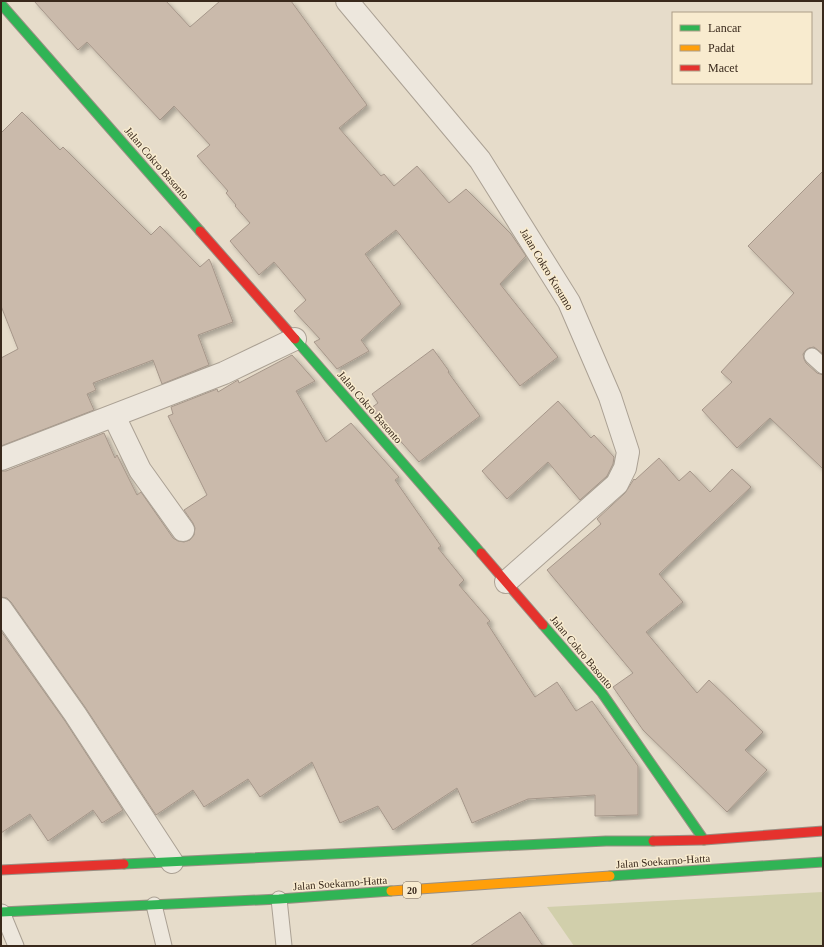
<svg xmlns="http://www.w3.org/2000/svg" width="824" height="947" viewBox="0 0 824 947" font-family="'Times New Roman',serif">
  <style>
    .cemetery { fill: #d1cfab }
    .building { fill: #cabaab; stroke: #a6978a; filter: url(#shadow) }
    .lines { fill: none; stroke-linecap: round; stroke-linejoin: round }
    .lane-casing { stroke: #aba194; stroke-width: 17 }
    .street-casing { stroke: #aba194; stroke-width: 24 }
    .fast-casing { stroke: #9a9084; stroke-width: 11 }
    .slow-casing { stroke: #9a9084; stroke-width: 11 }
    .jam-casing { stroke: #9a9084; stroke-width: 11 }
    .lane { stroke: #ede7dd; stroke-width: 15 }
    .street { stroke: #ede7dd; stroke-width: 22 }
    .fast { stroke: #30b455; stroke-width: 9 }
    .slow { stroke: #ff9f0a; stroke-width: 9 }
    .jam { stroke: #e5322d; stroke-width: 9 }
    .labels { text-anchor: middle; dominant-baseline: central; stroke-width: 3; stroke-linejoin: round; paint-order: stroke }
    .shield { fill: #f8ebcf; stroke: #726352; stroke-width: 1 }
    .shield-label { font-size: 10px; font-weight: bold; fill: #39291c }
    .street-label { font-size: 11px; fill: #39291c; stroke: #f8ebcf }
  </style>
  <defs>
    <filter id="shadow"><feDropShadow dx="3.5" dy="3.5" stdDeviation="2" flood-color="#0004"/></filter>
  </defs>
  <rect width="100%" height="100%" fill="#e6dcca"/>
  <path class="cemetery" d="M823,892v54h-249l-27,-39z"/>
  <path class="building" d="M34,1h132l24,26 30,-26h71l76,104 -28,23 42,48 3,-2 10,12 23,-20 32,37 17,-14 45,45 15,22 -26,28 58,73 -38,29 -124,-156 -31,24 36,50 -40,36 8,11 -32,18 -23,-27 6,-3 -26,-28 12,-11 -32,-38 -15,13 -29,-34 20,-18 -15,-17 1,-1 -10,-12 2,-2 -31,-35 13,-11 -36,-39 -14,14 -73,-78 -9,8z
    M22,112l38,38 3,-3 88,88 9,-9 40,41 9,-8 2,4 22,59 -35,13 11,30 -47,19 -9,-24 -60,23 3,7 -9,4 7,16 -93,36v-88l17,-9 -17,-43v-173z
    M823,171v183l-9,-7 -5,1 -3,2 -3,4 1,5 2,4 11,10 6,2v94l-53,-51 -33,30 -35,-38 30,-28 -11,-10 73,-79 -46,-47z
    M433,349l16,22 -1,1 32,44 -61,46 -48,-54 7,-5 -6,-9z
    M292,355l23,26 -19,10 30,51 25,-19 48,54 -4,3 46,66 -3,2 26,32 -5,5 31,36 -3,2 48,74 22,-15 19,29 16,-10 46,65v49l-43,1v-21l-67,4 -56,24 -15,-35 -64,42 -15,-24 -38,17 -28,-61 -52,35 -12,-18 -44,28 -11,-17 -37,25 -71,-108 -74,-105 -4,-4 -6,-1v-126h5l98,-38 11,25 2,-3 20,40 4,-3 32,46 5,3 6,1 6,-2 4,-5 1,-7 -2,-5 -9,-13 23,-15 -39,-79 5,-2 -2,-7 46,-18 1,3 20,-12 1,3z
    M558,401l33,37 3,-3 20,22 -1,7 -6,12 -27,24 -32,-38 -41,37 -25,-28z
    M659,458l20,23 11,-10 20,21 22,-23 19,18 -92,87 24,28 -37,30 51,61 12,-13 54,52 -18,18 22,20 -40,42 -84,-82 -30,-43 20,-14 -86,-103 54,-46 -4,-5 28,-26 9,-14 1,1z
    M1,631l64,90 58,89 -21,13 -9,-13 -45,31 -18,-27 -29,19z
    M520,912l23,34h-73z"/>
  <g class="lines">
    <g class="lane-casing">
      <path id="lane" d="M812,356l11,10
        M279,899l5,47
        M154,905l10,41
        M2,912l14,34"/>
    </g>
    <g class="street-casing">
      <path id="street" d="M347,1l133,159 89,142 41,95 18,55 -3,16 -8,16 -111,98
        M114,416l26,54 43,60
        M1,459l223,-86 71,-34
        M1,609l74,105 97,148"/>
    </g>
    <g class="fast-casing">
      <path id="fast" d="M1,4l199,227
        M295,339l186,214
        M543,625l59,68 102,147
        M124,864l482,-23h47
        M610,876l213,-14
        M1,912l278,-13 112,-8"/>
    </g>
    <g class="slow-casing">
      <path id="slow" d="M391,891l219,-15"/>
    </g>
    <g class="jam-casing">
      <path id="jam" d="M200,231l95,108
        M481,553l62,72
        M653,841l51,-1 119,-9
        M1,870l123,-6"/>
    </g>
    <use href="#lane" class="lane"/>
    <use href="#street" class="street"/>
    <use href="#fast" class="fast"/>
    <use href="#slow" class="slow"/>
    <use href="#jam" class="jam"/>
  </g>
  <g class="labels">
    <rect class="shield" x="403" y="882" width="18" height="16" rx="3"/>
    <g class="shield-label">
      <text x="412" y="890">20</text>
    </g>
    <g class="street-label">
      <text transform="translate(157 163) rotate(49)">Jalan Cokro Basonto</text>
      <text transform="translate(547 269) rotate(59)">Jalan Cokro Kusumo</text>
      <text transform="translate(370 407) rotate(49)">Jalan Cokro Basonto</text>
      <text transform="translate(582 652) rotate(50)">Jalan Cokro Basonto</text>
      <text transform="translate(663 861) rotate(-4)">Jalan Soekarno-Hatta</text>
      <text transform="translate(340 883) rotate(-4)">Jalan Soekarno-Hatta</text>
    </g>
  </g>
  <rect width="824" height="947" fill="none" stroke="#39291c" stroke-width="4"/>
  <rect x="672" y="12" width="140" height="72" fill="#f8ebcf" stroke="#ac9d87"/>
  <rect x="680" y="25" width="20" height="6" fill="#30b455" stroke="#ac9d87"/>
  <text x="708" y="32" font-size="12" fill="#39291c">Lancar</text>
  <rect x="680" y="45" width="20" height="6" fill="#ff9f0a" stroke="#ac9d87"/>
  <text x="708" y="52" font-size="12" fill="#39291c">Padat</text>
  <rect x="680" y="65" width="20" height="6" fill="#e5322d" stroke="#ac9d87"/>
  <text x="708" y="72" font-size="12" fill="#39291c">Macet</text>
</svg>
